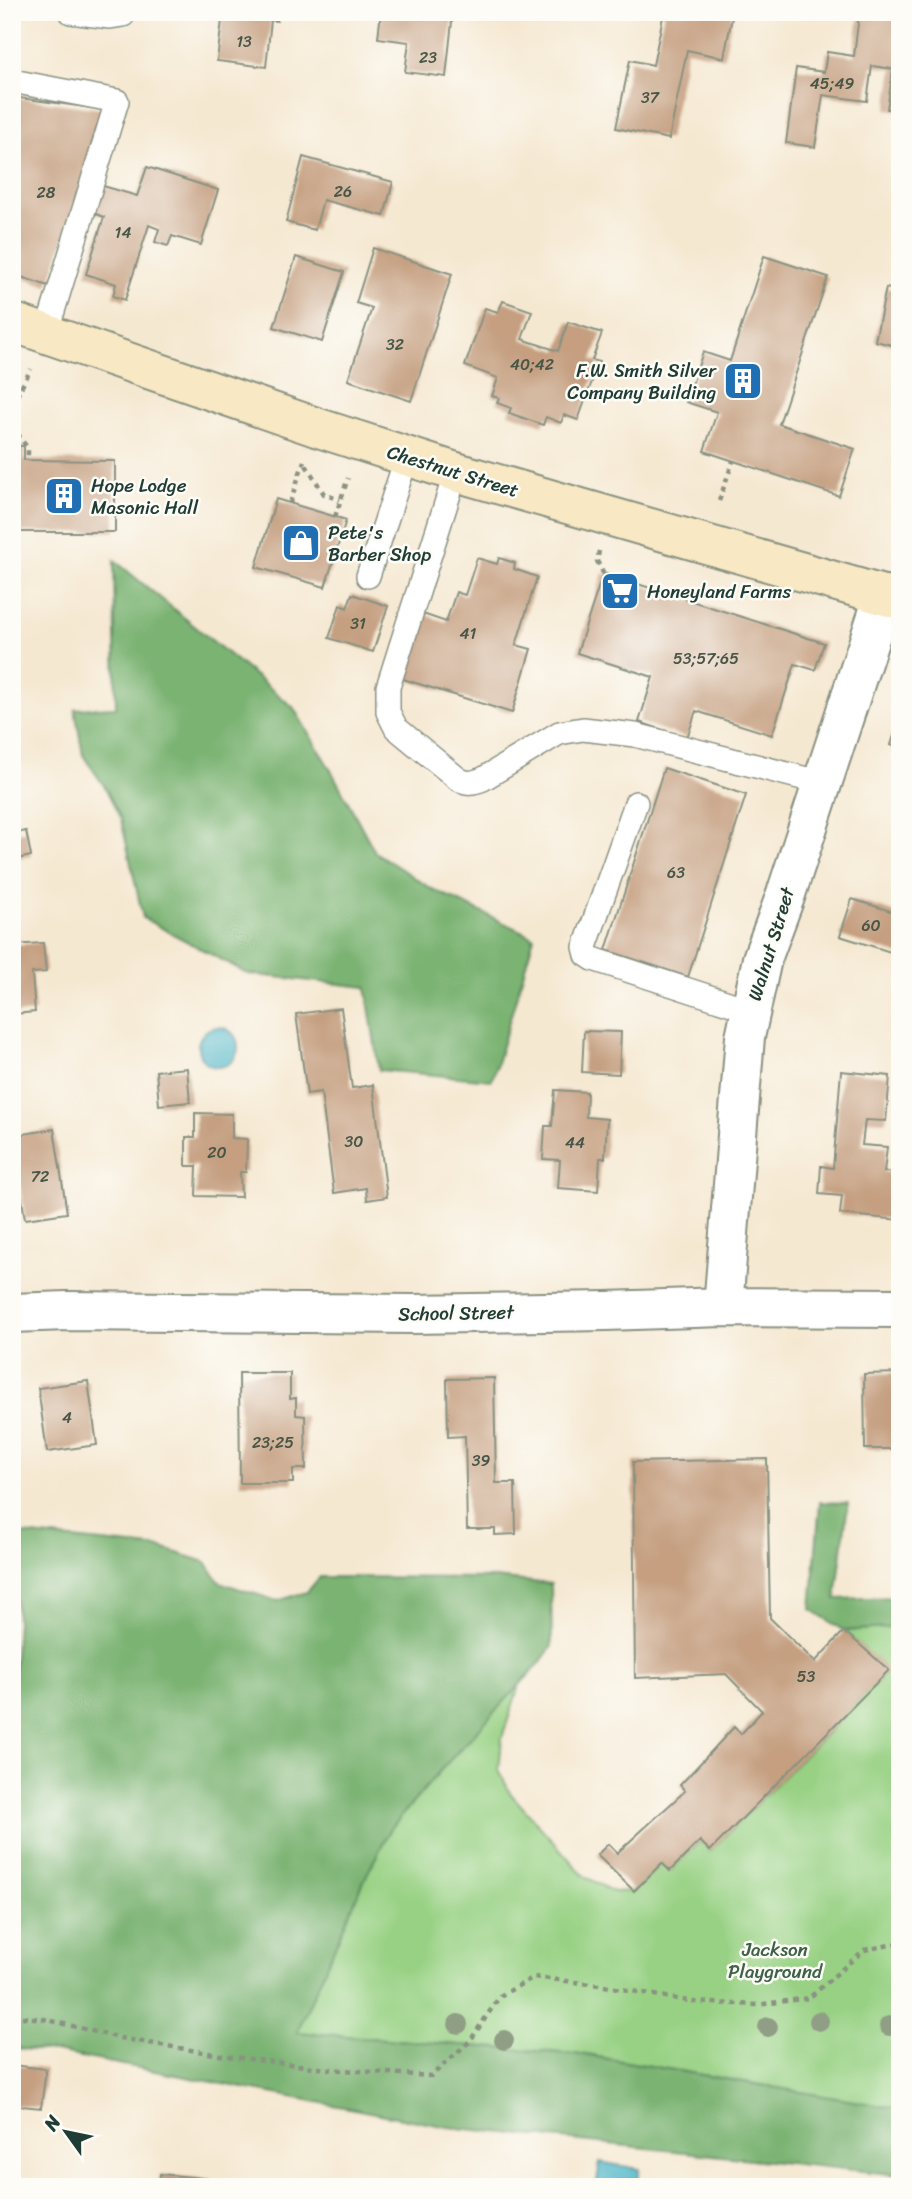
<svg xmlns="http://www.w3.org/2000/svg" width="912" height="2199" viewBox="0 0 912 2199" font-family="Sriracha,sans-serif">
  <style>
    .green { fill: #98d184; stroke: #5c875c; stroke-width: 2 }
    .forest { fill: #7ab372; stroke: #4c7853; stroke-width: 2 }
    .water { fill: #48b3c6; stroke: #34787d; stroke-width: 2 }
    .building { fill: #c59f80 }
    .lines { fill: none; stroke-linecap: round; stroke-linejoin: round }
    .lane-casing { stroke: #8a9282; stroke-width: 26 }
    .street-casing { stroke: #8a9282; stroke-width: 42 }
    .secondary-casing { stroke: #8a9282; stroke-width: 42 }
    .path { stroke: #8a9282; stroke-width: 4.5; stroke-dasharray: 5 5; stroke-linecap: butt }
    .lane { stroke: #fff; stroke-width: 23 }
    .street { stroke: #fff; stroke-width: 38 }
    .secondary { stroke: #f8e8c3; stroke-width: 38 }
    .tree { fill: #909e86 }
    .labels { text-anchor: middle; dominant-baseline: central; stroke-width: 5; stroke-linejoin: round; paint-order: stroke }
    .number-label { font-size: 16px; fill: #485647 }
    .poi-label { font-size: 19px; fill: #1f3d34; stroke: #fdfcf7; text-anchor: start }
    .street-label { font-size: 19px; fill: #1f3d34; stroke: #fdfcf7 }
    .park-label { font-size: 19px; fill: #3d6248; stroke: #fdfcf7 }
  </style>
  <rect width="100%" height="100%" fill="#fdfcf7"/>
  <filter id="ink" filterUnits="userSpaceOnUse"><feTurbulence type="fractalNoise" baseFrequency=".0143" numOctaves="2"/><feDisplacementMap in="SourceGraphic" scale="14" xChannelSelector="R" yChannelSelector="G"/><feConvolveMatrix kernelMatrix="1 2 1 2 8 2 1 2 1" color-interpolation-filters="sRGB"/></filter>
  <filter id="wash" filterUnits="userSpaceOnUse"><feTurbulence type="fractalNoise" baseFrequency=".00686" numOctaves="4" result="noise"/><feDisplacementMap in="SourceGraphic" scale="28" xChannelSelector="R" yChannelSelector="G"/><feGaussianBlur stdDeviation="1.57" result="paint"/><feColorMatrix in="noise" values="0 0 0 0 0 0 0 0 0 0 0 0 0 0 0 0 0 1.4 0 .05"/><feComposite in="paint" operator="in"/></filter>
  <g filter="url(#wash)">
    <rect width="100%" height="100%" fill="#f5e8d1"/>
    <path class="green" d="M900,1627v482l-314,-54 -290,-23 71,-158 24,-46 47,-55 82,-90 -18,55 -3,32 11,23 73,82 30,17 21,-1 28,-28 9,7 29,-29 10,10 178,-180 -44,-40z"/>
    <path class="forest" d="M114,560l179,147 39,65 43,80 57,37 102,48 -42,143 -113,-10 -13,-83 -118,-13 -105,-56 -22,-99 -16,-32 -22,-32 -8,-46 41,-2z
      M820,1502l28,1 -12,96 64,-2v30l-56,4 -33,-22z
      M12,1533l150,15 44,14 13,20 58,19 30,-9 13,-15 175,1 56,6 1,62 -13,18 -101,109 -47,55 -24,46 -70,158 289,23 314,54v66l-452,-48 -393,-75 -43,-4v-344l5,-82z"/>
    <path class="water" d="M198 1047a20 20 0 1 1 40 0a20 20 0 1 1-40 0Z
      M600,2162l40,7 -3,18h-41z"/>
    <g id="blocks">
      <path class="building" d="M223,12h55l-1,9 -6,-1 -5,47 -49,-6z
        M381,12h72l-7,65 -41,-5 4,-30 -31,-4z
        M664,12h69l-9,46 -37,-8 -18,89 -53,-11 14,-68 23,5z
        M859,15l41,5v91l-13,-2 6,-40 -21,-3 -5,35 -44,-6 -8,52 -29,-4 10,-75 28,4 3,-20 27,4z
        M12,97l96,13 -60,176 -36,-12z
        M303,157l90,25 -9,34 -61,-16 -8,30 -29,-8z
        M147,167l71,23 -17,55 -29,-9 -4,10 -13,-4 4,-13 -10,-4 -24,75 -12,-4 3,-12 -30,-10 18,-57 -13,-5 9,-27 37,11z
        M373,248l79,26 -41,127 -63,-21 24,-72 -16,-5z
        M764,256l64,21 -49,147 76,25 -16,47 -135,-45 13,-39 -31,-10 17,-50 27,9z
        M296,257l48,15 -22,70 -48,-15z
        M886,288l14,3v56l-25,-6z
        M503,301l29,10 -10,28 36,12 10,-29 34,11 -10,27 7,2 -21,58 -14,-5 -3,8 -15,-6 -3,8 -34,-12 2,-5 -14,-5 2,-5 -7,-2 6,-18 -33,-12 20,-58 13,4z
        M12,446h12v14l91,1v71h-103z
        M276,499l70,21 -21,67 -69,-20z
        M477,558l20,6 2,-6 16,5 -1,6 23,8 -21,68 15,4 -19,64 -109,-34 20,-65 23,8 10,-30 9,3z
        M603,573l221,70 -9,27 -20,-6 -23,71 -76,-24 -9,27 -48,-16 14,-45 -76,-24z
        M352,594l36,12 -15,46 -44,-14 11,-33 7,3z
        M899,720h1v28l-9,-3z
        M664,768l82,27 -58,182 -82,-27z
        M26,831l5,25 -19,4v-26z
        M852,899l48,15v41l-60,-19z
        M43,943l3,29 -14,1 3,39 -21,2 -2,-69z
        M341,1008l11,80 21,-3 14,112 -20,3 -1,-12 -32,5 -13,-101 -14,2 -11,-80z
        M584,1031l37,1 -2,42 -37,-2z
        M187,1068l3,34 -31,3 -3,-34z
        M841,1071l49,5 -4,45 -21,-1 -3,25 25,2 -3,25 16,1v47l-60,-6 2,-18 -23,-2 2,-28 12,2z
        M555,1090l32,2 -1,25 21,2 -2,39h-5l-2,33 -40,-3 2,-28 -17,-1 2,-33h7z
        M195,1113l37,1v24l15,1 -1,33h-6l1,25 -45,-1 1,-30h-11v-29h9z
        M54,1129l13,84 -42,6 -13,-83z
        M239,1373h51v26l6,-1v17l9,1 1,53h-13v14h-53z
        M900,1373v76h-35l-1,-75z
        M494,1378l2,105h19l1,51 -21,1v-6h-28l-2,-93 -17,1 -1,-58z
        M88,1381l9,64 -50,7 -9,-64z
        M767,1459l3,159 45,44 29,-31 45,39 -179,181 -10,-10 -30,30 -8,-8 -28,28 -37,-36 11,-11 9,9 68,-62 -5,-6 54,-58 7,7 21,-23 -36,-37 -91,4 -2,-216z
        M12,2065l34,4 -5,39 -29,-3z
        M160,2174l51,5 -1,8h-51z"/>
    </g>
  </g>
  <g filter="url(#ink)">
    <use href="#blocks" fill-opacity="0" stroke="#8a9282" stroke-width="2"/>
    <g class="lines">
      <g class="lane-casing">
        <path id="lane" d="M71,12l39,5 13,-2 1,-3
          M12,81l105,20 -71,233
          M456,472l-68,215v25l8,16 62,51c9,5 15,4 25,0l76,-46 24,-4 52,6 187,48
          M368,576l39,-120
          M636,803l-51,144 2,8 6,4 157,51"/>
      </g>
      <g class="street-casing">
        <path id="street" d="M723,1307l22,-270 17,-78 23,-62 99,-302
          M12,1313l55,-2 346,3 193,-3 117,-4 177,1"/>
      </g>
      <g class="secondary-casing">
        <path id="secondary" d="M12,322l307,106 137,44 444,128"/>
      </g>
      <path class="path" d="M12,405l19,-36
        M12,425l16,24v11
        M306,465l18,29 16,6
        M719,501l14,-40
        M290,503l14,-42
        M335,517l13,-39
        M599,551l-2,10 6,12
        M12,2016l32,3 76,19 106,18 102,13 103,7 39,-35 30,-45 34,-19 65,8 95,17 62,3 53,-7 55,-48 36,-7"/>
      <use href="#lane" class="lane"/>
      <use href="#street" class="street"/>
      <use href="#secondary" class="secondary"/>
    </g>
    <g class="tree">
      <circle cx="819" cy="2021" r="10"/>
      <circle cx="458" cy="2024" r="10"/>
      <circle cx="889" cy="2026" r="10"/>
      <circle cx="768" cy="2027" r="10"/>
      <circle cx="504" cy="2040" r="10"/>
    </g>
  </g>
  <defs>
    <g id="building-square" transform="scale(2.0125)"><rect x="-9" y="-9" width="18" height="18" rx="4" fill="#1f6fb2" stroke="#fdfcf7"/><path d="M-4-6H4V6H1V3H-1V6H-4ZM-2.5-4.3h1.7v1.8h-1.7ZM.8-4.3h1.7v1.8H.8ZM-2.5-1h1.7V.8h-1.7ZM.8-1h1.7V.8H.8Z" fill="#fff"/></g>
    <g id="shop-square" transform="scale(2.0125)"><rect x="-9" y="-9" width="18" height="18" rx="4" fill="#1f6fb2" stroke="#fdfcf7"/><path d="M-5-2.5h2.3a2.7 3.5 0 0 1 5.4 0H5L5.5 6h-11ZM-1.5-2.5h3a1.5 2.3 0 0 0-3 0Z" fill="#fff"/></g>
    <g id="supermarket-square" transform="scale(2.0125)"><rect x="-9" y="-9" width="18" height="18" rx="4" fill="#1f6fb2" stroke="#fdfcf7"/><path d="M-6-5.5h2.5l.6 2H6L4.5 2H-2.5L-4.4-4H-6ZM-1.5 3.2a1.3 1.3 0 1 0 .1 0ZM3 3.2a1.3 1.3 0 1 0 .1 0Z" fill="#fff"/></g>
  </defs>
  <g fill-rule="evenodd">
    <use href="#building-square" x="743" y="381"/>
    <use href="#building-square" x="64" y="496"/>
    <use href="#shop-square" x="301" y="543"/>
    <use href="#supermarket-square" x="620" y="591"/>
  </g>
  <g class="labels">
    <g class="number-label">
      <text x="244" y="41">13</text>
      <text x="428" y="57">23</text>
      <text x="832" y="83">45;49</text>
      <text x="650" y="97">37</text>
      <text x="343" y="191">26</text>
      <text x="46" y="192">28</text>
      <text x="123" y="232">14</text>
      <text x="395" y="344">32</text>
      <text x="532" y="364">40;42</text>
      <text x="358" y="623">31</text>
      <text x="468" y="633">41</text>
      <text x="706" y="658">53;57;65</text>
      <text x="676" y="872">63</text>
      <text x="871" y="925">60</text>
      <text x="354" y="1141">30</text>
      <text x="575" y="1142">44</text>
      <text x="217" y="1152">20</text>
      <text x="40" y="1176">72</text>
      <text x="67" y="1417">4</text>
      <text x="273" y="1442">23;25</text>
      <text x="481" y="1460">39</text>
      <text x="806" y="1676">53</text>
    </g>
    <g class="poi-label">
      <text x="716" y="370" text-anchor="end">F.W. Smith Silver<tspan x="716" dy="22">Company Building</tspan></text>
      <text x="91" y="485">Hope Lodge<tspan x="91" dy="22">Masonic Hall</tspan></text>
      <text x="328" y="532">Pete's<tspan x="328" dy="22">Barber Shop</tspan></text>
      <text x="647" y="591">Honeyland Farms</text>
    </g>
    <g class="street-label">
      <text transform="translate(453 471) rotate(17)">Chestnut Street</text>
      <text transform="translate(771 944) rotate(-73)">Walnut Street</text>
      <text transform="translate(456 1313) rotate(-1)">School Street</text>
    </g>
    <g class="park-label">
      <text x="775" y="1949">Jackson<tspan x="775" dy="22">Playground</tspan></text>
    </g>
  </g>
  <rect width="912" height="2199" fill="none" stroke="#fdfcf7" stroke-width="42"/>
  <g transform="translate(66 2132) rotate(303)" stroke="#fdfcf7" stroke-width="5" paint-order="stroke">
  <path d="M0-5L12 26L0 18L-12 26Z" fill="#1f3d34"/>
  <text y="-10" font-size="19" font-weight="bold" text-anchor="middle" fill="#1f3d34">N</text>
  </g>
</svg>
